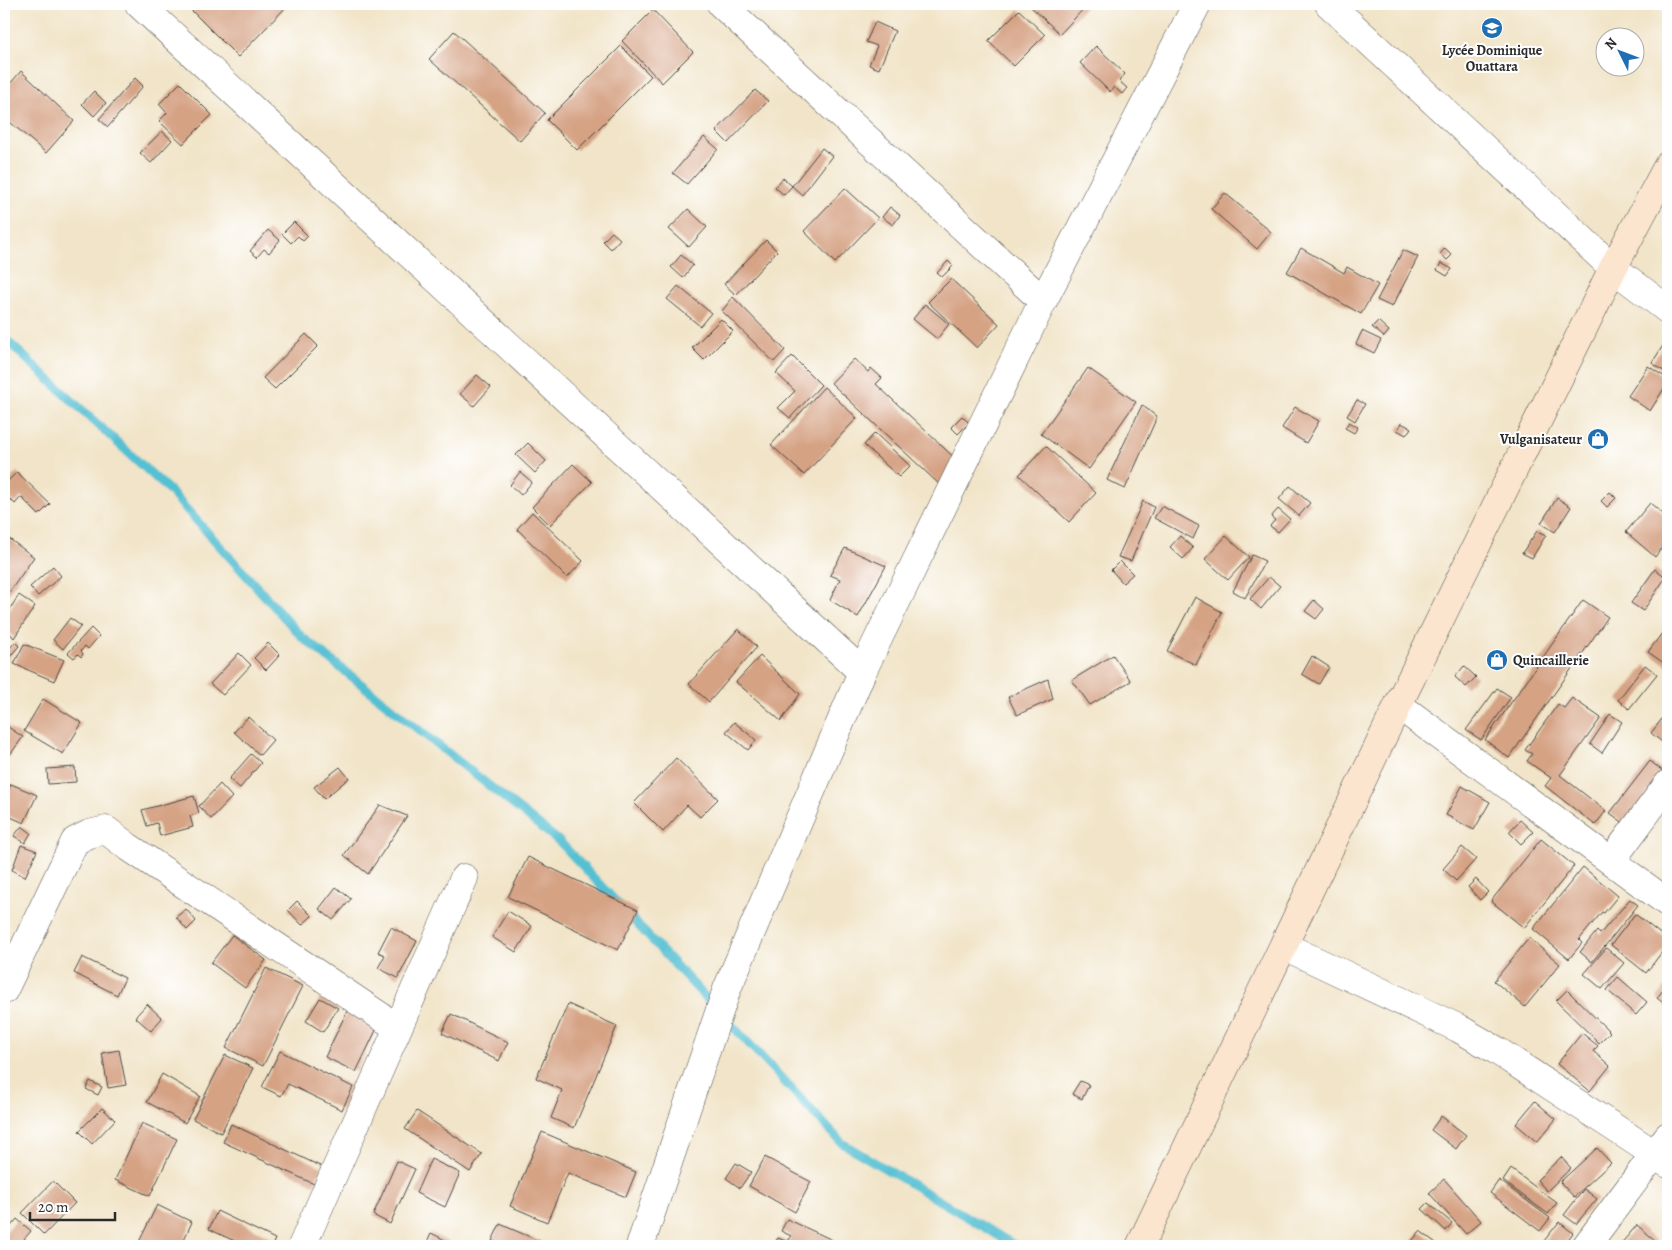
<svg xmlns="http://www.w3.org/2000/svg" width="1672" height="1250" viewBox="0 0 1672 1250" font-family="Alegreya,serif">
  <style>
    .lines { fill: none; stroke-linecap: round; stroke-linejoin: round }
    .stream { stroke: #56c0d3; stroke-width: 9 }
    .building { fill: #d5a284 }
    .street-casing { stroke: #494743; stroke-width: 29 }
    .secondary-casing { stroke: #494743; stroke-width: 29 }
    .street { stroke: #fff; stroke-width: 28 }
    .secondary { stroke: #fbe5cf; stroke-width: 28 }
    .labels { text-anchor: middle; dominant-baseline: central; stroke-width: 4; stroke-linejoin: round; paint-order: stroke }
    .poi-label { font-size: 14px; font-weight: bold; fill: #2b2b2b; stroke: #fff }
  </style>
  <rect width="100%" height="100%" fill="#fff"/>
  <filter id="ink" filterUnits="userSpaceOnUse"><feTurbulence type="fractalNoise" baseFrequency=".02" numOctaves="2"/><feDisplacementMap in="SourceGraphic" scale="10" xChannelSelector="R" yChannelSelector="G"/><feConvolveMatrix kernelMatrix="1 2 1 2 8 2 1 2 1" color-interpolation-filters="sRGB"/></filter>
  <filter id="wash" filterUnits="userSpaceOnUse"><feTurbulence type="fractalNoise" baseFrequency=".0096" numOctaves="4" result="noise"/><feDisplacementMap in="SourceGraphic" scale="20" xChannelSelector="R" yChannelSelector="G"/><feGaussianBlur stdDeviation="1.12" result="paint"/><feColorMatrix in="noise" values="0 0 0 0 0 0 0 0 0 0 0 0 0 0 0 0 0 1.4 0 .05"/><feComposite in="paint" operator="in"/></filter>
  <g filter="url(#wash)">
    <rect width="100%" height="100%" fill="#f1e4c8"/>
    <g class="lines">
      <path class="stream" d="M4,338l165,152 133,147 258,205 282,301 174,103"/>
    </g>
    <g id="blocks">
      <path class="building" d="M185,4h104l-51,53z
        M1030,4h58l-28,30 -31,-29z
        M653,10l40,42 -31,31 -40,-42z
        M1019,10l26,25 -31,31 -26,-25z
        M875,22l20,9 -16,38 -10,-4 8,-19 -11,-4z
        M454,31l91,82 -25,28 -91,-82z
        M621,46l30,30 -74,74 -30,-30z
        M1096,46l29,28 -6,7 8,7 -5,6 -8,-7 -4,5 -30,-29z
        M21,71l53,50 -28,32 -42,-36v-26z
        M135,78l8,8 -35,41 -9,-8z
        M180,83l32,32 -29,29 -24,-23 8,-8 -8,-9z
        M755,90l13,11 -40,42 -12,-12z
        M94,91l12,12 -12,13 -12,-12z
        M162,131l10,9 -21,23 -11,-10z
        M704,137l14,12 -31,35 -14,-11z
        M822,148l10,8 -30,39 -10,-9z
        M783,178l9,8 -8,9 -9,-8z
        M845,188l33,30 -43,45 -31,-32z
        M1225,193l46,39 -14,17 -46,-40z
        M890,207l10,8 -7,10 -11,-8z
        M688,209l19,18 -18,20 -20,-18z
        M294,222l14,14 -5,5 -5,-5 -7,7 -9,-9z
        M268,230l12,10 -11,13 -5,-4 -7,8 -7,-6z
        M612,232l8,7 -9,10 -8,-8z
        M766,240l11,11 -41,44 -12,-11z
        M1301,248l43,25 3,-6 31,18 -17,29 -74,-42z
        M1445,248l7,7 -5,5 -7,-6z
        M1403,250l15,7 -26,50 -15,-7z
        M681,255l12,10 -10,13 -12,-11z
        M948,261l5,5 -11,11 -5,-4z
        M1441,263l11,6 -5,7 -10,-6z
        M951,279l48,45 -22,24 -49,-46z
        M678,286l33,27 -11,13 -33,-27z
        M733,297l52,53 -11,12 -52,-51z
        M925,304l24,20 -12,15 -24,-20z
        M721,319l12,12 -29,29 -12,-12z
        M1378,321l11,10 -5,6 -12,-10z
        M1362,331l19,9 -7,13 -18,-9z
        M306,334l12,12 -43,43 -12,-11z
        M1664,344l4,4v26l-16,-11z
        M792,356l29,29 -31,33 -12,-10 17,-17 -19,-18z
        M854,359l14,13 3,-4 11,10 -6,6 85,80 -20,22 -110,-103z
        M1648,366l20,13v3l-18,29 -22,-15z
        M1088,368l48,34 -47,67 -48,-35z
        M477,375l14,12 -17,19 -14,-12z
        M824,387l33,31 -53,57 -33,-30z
        M1357,400l8,4 -10,17 -8,-5z
        M1142,405l15,12 -32,72 -18,-9z
        M1295,407l24,14 -13,22 -24,-15z
        M962,416l7,7 -11,11 -7,-7z
        M1349,422l9,5 -4,6 -9,-5z
        M1401,423l10,5 -5,7 -9,-5z
        M875,433l35,33 -11,11 -35,-32z
        M528,443l18,18 -11,12 -19,-18z
        M1046,446l50,47 -27,29 -50,-47z
        M573,464l19,18 -42,43 -18,-18z
        M17,472l33,32 -11,11 -18,-18 -6,7 -11,-11v-8z
        M520,472l12,10 -11,13 -11,-10z
        M1290,486l20,17 -11,13 -20,-17z
        M1610,492l6,6 -9,9 -6,-6z
        M1557,498l14,9 -16,25 -14,-9z
        M1143,501l11,6 -23,54 -13,-4z
        M1650,503l18,15v22l-13,17 -29,-25z
        M1162,506l37,20 -6,13 -39,-21z
        M1278,509l12,10 -12,13 -8,-6 5,-6 -4,-3z
        M532,512l51,49 -16,17 -50,-49z
        M1537,531l9,4 -14,23 -10,-5z
        M4,535l30,22 -28,40 -2,-2z
        M1180,536l13,12 -10,11 -13,-12z
        M1226,536l23,21 -21,23 -23,-21z
        M845,548l41,18 -28,51 -28,-17 10,-21 -10,-4z
        M1252,555l13,6 -20,37 -12,-7z
        M1120,561l13,13 -10,9 -12,-13z
        M53,566l8,10 -23,20 -8,-9z
        M1655,569l11,8 -23,34 -12,-8z
        M1269,577l11,9 -19,23 -11,-10z
        M19,595l16,11 -21,32 -10,-12v-8z
        M1195,597l27,15 -26,53 -29,-14z
        M1314,600l10,9 -8,10 -11,-8z
        M1583,600l25,17 -99,141 -24,-18z
        M70,618l11,8 -18,23 -10,-9z
        M1668,625v41l-20,-14z
        M91,628l8,8 -11,13 -3,-3 -4,5 2,3 -2,3 -3,-3 -4,4 -6,-5z
        M738,629l19,18 -48,55 -20,-18z
        M15,642l4,4 -13,15 -2,-1v-5z
        M268,643l12,12 -14,15 -12,-12z
        M24,644l40,16 -10,21 -40,-17z
        M239,653l12,12 -28,30 -13,-11z
        M1113,655l18,26 -41,24 -18,-25z
        M760,656l40,38 -19,27 -45,-39z
        M1312,656l17,11 -10,17 -17,-10z
        M1645,665l12,9 -28,35 -11,-9z
        M1464,666l12,11 -10,10 -11,-10z
        M1048,679l5,20 -36,16 -9,-18z
        M1497,688l14,9 -30,43 -15,-10z
        M1572,698l29,20 -41,57 46,36 -11,14 -50,-39 6,-8 -24,-17 5,-7 -7,-4 33,-46 6,4z
        M43,699l39,24 -19,31 -39,-23z
        M1668,711v36l-17,-14z
        M1610,714l12,8 -20,31 -12,-9z
        M248,717l25,23 -13,15 -26,-23z
        M734,722l22,18 -8,10 -22,-18z
        M5,725l18,12 -17,23 -2,-2z
        M251,754l10,9 -21,25 -11,-9z
        M676,758l42,41 -18,18 -13,-12 -24,27 -29,-29z
        M1650,761l14,11 -39,52 -15,-11z
        M75,767l1,15 -28,2 -1,-15z
        M340,767l9,11 -25,21 -10,-12z
        M11,784l26,11 -13,28 -20,-9v-13z
        M220,784l12,13 -21,22 -12,-13z
        M1462,786l28,16 -16,28 -28,-15z
        M194,796l5,17 -9,3 3,11 -33,9 -3,-13 -10,3 -5,-16z
        M380,805l27,11 -39,58 -24,-19z
        M1520,820l13,12 -12,12 -12,-12z
        M22,826l9,7 -6,10 -11,-7z
        M1541,839l33,27 -50,62 -33,-27z
        M21,845l16,6 -12,26 -13,-7z
        M1462,847l14,12 -20,22 -13,-12z
        M528,857l110,53 -20,40 -110,-53z
        M1583,867l35,29 -14,17 -2,-1 -23,28 3,3 -13,16 -36,-30z
        M1476,879l12,13 -8,8 -12,-13z
        M336,887l15,12 -18,21 -14,-11z
        M1630,899l8,6 -46,57 -12,-10 17,-21 3,3z
        M297,901l15,15 -10,9 -14,-15z
        M186,909l10,12 -9,9 -11,-13z
        M508,911l24,15 -16,26 -24,-15z
        M1635,914l33,26v4l-22,29 -35,-28z
        M391,927l26,14 -19,37 -20,-10 7,-13 -7,-3z
        M232,935l34,25 -21,28 -34,-25z
        M1529,938l31,26 -35,43 -31,-26z
        M1606,948l18,15 -22,26 -18,-15z
        M82,957l43,21 -8,17 -43,-22z
        M266,968l37,18 -40,80 -37,-18z
        M1618,977l29,25 -11,13 -29,-25z
        M1668,983v24l-11,-9z
        M1567,990l43,42 -11,11 -43,-42z
        M320,998l18,10 -15,24 -17,-11z
        M147,1004l15,14 -11,13 -16,-14z
        M568,1004l49,22 -43,102 -23,-10 11,-28 -26,-12z
        M349,1007l31,15 -24,50 -31,-15z
        M451,1014l57,28 -9,19 -57,-28z
        M1582,1033l16,13 -5,5 17,15 -20,25 -33,-27z
        M119,1050l7,35 -18,3 -6,-35z
        M280,1051l73,36 -11,23 -54,-26 -7,12 -19,-9z
        M225,1055l28,13 -32,65 -28,-14z
        M162,1074l38,22 -15,27 -38,-21z
        M90,1081l12,6 -4,8 -12,-6z
        M1080,1081l9,4 -7,14 -10,-5z
        M1535,1101l21,18 -19,23 -21,-18z
        M102,1108l13,12 -23,24 -13,-13z
        M417,1111l65,43 -12,18 -65,-43z
        M1441,1116l25,19 -10,14 -25,-19z
        M142,1123l35,16 -27,57 -35,-16z
        M231,1124l91,43 -8,17 -91,-42z
        M542,1132l94,40 -10,25 -58,-24 -21,49 -37,-16z
        M1597,1148l14,15 -37,34 -14,-15z
        M765,1157l46,25 -16,30 -46,-26z
        M1561,1157l10,11 -24,23 -10,-11z
        M431,1159l29,14 -15,34 -29,-14z
        M397,1161l18,8 -25,55 -17,-9z
        M736,1163l15,9 -11,16 -14,-10z
        M1511,1169l46,34 -9,11 -45,-33z
        M1444,1179l37,42 -15,13 -37,-41z
        M1499,1180l51,38 -10,13 -50,-38z
        M53,1181l22,22 -31,32 -22,-22z
        M1584,1189l13,10 -21,25 -12,-9z
        M1428,1203l24,20 -6,8 -24,-22z
        M157,1205l35,17 -11,24h-44z
        M217,1211l58,28 -3,7h-27l-36,-17z
        M17,1219l14,12 -13,15h-14v-12z
        M787,1219l54,25 -1,2h-67l5,-8 10,4 3,-6 -10,-5z
        M1559,1222l14,11 -10,13h-23z
        M500,1224l51,22h-46l-13,-5z
        M1637,1225l25,21h-43z
        M1420,1231l20,15h-32z
        M431,1233l26,13h-32z"/>
    </g>
  </g>
  <g filter="url(#ink)">
    <use href="#blocks" fill-opacity="0" stroke="#494743" stroke-width="1"/>
    <g class="lines">
      <g class="street-casing">
        <path id="street" d="M139,4l723,668
          M721,4l322,297
          M1329,4l284,264 55,42
          M1398,705l270,198
          M1611,861l57,-77
          M1284,946l174,82 38,22 160,105 12,9
          M4,990l71,-149 14,-7 17,-4 21,16 271,182
          M302,1246l162,-368
          M640,1246l87,-257 135,-317 181,-371 154,-297
          M1586,1246l82,-110"/>
      </g>
      <g class="secondary-casing">
        <path id="secondary" d="M1140,1246l258,-541 215,-437 55,-103"/>
      </g>
      <use href="#street" class="street"/>
      <use href="#secondary" class="secondary"/>
    </g>
  </g>
  <defs>
    <g id="school-disc" transform="scale(1.125)"><circle r="9.5" fill="#1f6fb2" stroke="#fff"/><path d="M0-5L7-2L0 1L-7-2ZM-4 1L0 2.5L4 1V4Q0 6-4 4Z" fill="#fff"/></g>
    <g id="shop-disc" transform="scale(1.125)"><circle r="9.5" fill="#1f6fb2" stroke="#fff"/><path d="M-5-2.5h2.3a2.7 3.5 0 0 1 5.4 0H5L5.5 6h-11ZM-1.5-2.5h3a1.5 2.3 0 0 0-3 0Z" fill="#fff"/></g>
  </defs>
  <g fill-rule="evenodd">
    <use href="#school-disc" x="1492" y="28"/>
    <use href="#shop-disc" x="1598" y="439"/>
    <use href="#shop-disc" x="1497" y="660"/>
  </g>
  <g class="labels">
    <g class="poi-label">
      <text x="1492" y="50">Lycée Dominique<tspan x="1492" dy="16">Ouattara</tspan></text>
      <text x="1582" y="439" text-anchor="end">Vulganisateur</text>
      <text x="1513" y="660" text-anchor="start">Quincaillerie</text>
    </g>
  </g>
  <rect width="1672" height="1250" fill="none" stroke="#fff" stroke-width="20"/>
  <g transform="translate(1620 52) rotate(312)"><circle r="24" fill="#ffffff" stroke="#aaaaaa"/>
  <path d="M0-4L9 19L0 12L-9 19Z" fill="#1f6fb2"/>
  <text y="-8" font-size="14" font-weight="bold" text-anchor="middle" fill="#2b2b2b">N</text>
  </g>
  <path d="M30 1212v8h85v-8" fill="none" stroke="#2b2b2b" stroke-width="2.5"/>
  <text x="38" y="1212" font-size="15" fill="#2b2b2b" stroke="#ffffff" stroke-width="4" paint-order="stroke">20 m</text>
</svg>
